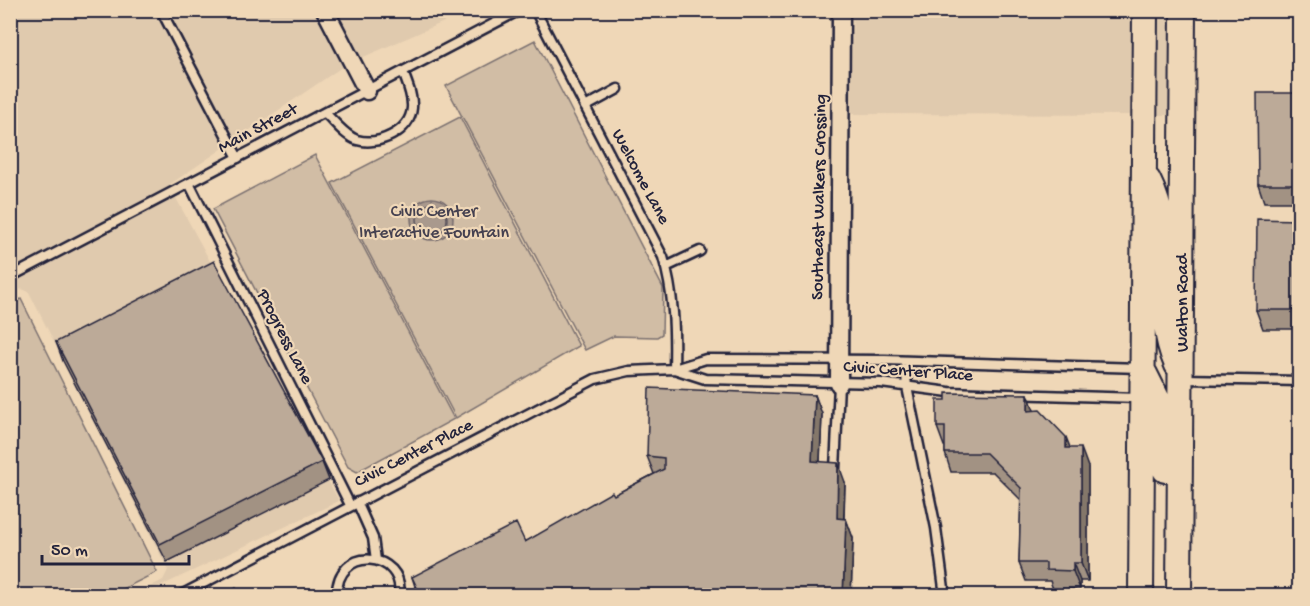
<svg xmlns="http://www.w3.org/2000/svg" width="1310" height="606" viewBox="0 0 1310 606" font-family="'Gochi Hand',sans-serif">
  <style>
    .built { fill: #e0caae }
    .green { fill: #d1bda5; stroke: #7a7070; stroke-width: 1.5 }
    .water { fill: #a9998d; stroke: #73696c; stroke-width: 1.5 }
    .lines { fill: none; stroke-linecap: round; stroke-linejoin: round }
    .shore { stroke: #58525c; stroke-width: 1.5 }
    .service-casing { stroke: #22223b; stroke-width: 13 }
    .minor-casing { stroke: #22223b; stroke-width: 21 }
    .secondary-casing { stroke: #22223b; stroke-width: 28 }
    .service { stroke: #efd7b7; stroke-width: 8 }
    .minor { stroke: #efd7b7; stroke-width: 16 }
    .secondary { stroke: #efd7b7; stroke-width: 24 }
    .wall { fill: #a29283; stroke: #22223b; stroke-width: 1.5 }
    .shaded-wall { fill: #84776a; stroke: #22223b; stroke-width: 1.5 }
    .building { fill: #bcaa98; stroke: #22223b; stroke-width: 1.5 }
    .labels { text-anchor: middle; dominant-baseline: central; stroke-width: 4.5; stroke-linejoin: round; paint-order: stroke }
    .street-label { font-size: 18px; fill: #22223b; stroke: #efd7b7 }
    .park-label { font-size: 18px; fill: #454150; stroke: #efd7b7 }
  </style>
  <rect width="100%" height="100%" fill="#efd7b7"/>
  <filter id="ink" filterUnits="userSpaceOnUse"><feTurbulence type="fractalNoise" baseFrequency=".0167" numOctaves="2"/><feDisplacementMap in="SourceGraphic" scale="12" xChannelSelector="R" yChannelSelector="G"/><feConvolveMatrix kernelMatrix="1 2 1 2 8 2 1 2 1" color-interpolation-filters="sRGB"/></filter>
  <g filter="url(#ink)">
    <path class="built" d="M11,11h458l-124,54 -176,120 170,316 -197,94h-8l29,-15 5,-10 -139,-278 -7,-3 -11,4z
      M853,11h281l-1,104 -282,-1z
      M1156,11h16v104h-16z"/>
    <path class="green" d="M535,40l128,248 -1,46 -5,3 -43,-1 -29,14 -139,-264z
      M460,117l119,229 -123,72 -124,-235z
      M315,155l139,264 -97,53 -9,-5 -135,-258z
      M21,299l136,273 -46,23h-100l-1,-290z"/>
    <path class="water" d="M411 219a21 21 0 1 1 42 0a21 21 0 1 1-42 0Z"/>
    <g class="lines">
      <path class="shore" d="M417 219a15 15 0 1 1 30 0a15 15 0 1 1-30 0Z"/>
      <g class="service-casing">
        <path id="service" d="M161,10l77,148
          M535,10l128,247c11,37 12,73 11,112
          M585,107l33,-18
          M325,113c9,8 20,23 32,27 21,6 53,-8 55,-32 1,-12 -5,-25 -9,-36
          M189,183l161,322
          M666,267l34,-16
          M10,277l510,-267
          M905,361l2,26 29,141 9,68
          M674,369l31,10 176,4 68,9 190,6
          M1183,379l117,2
          M835,469l4,-85
          M357,502l16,36 3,22
          M179,596l416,-217 34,-8 45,-2 32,-10 179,1 255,8
          M337,596c-2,-52 69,-45 62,0"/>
      </g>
      <g class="minor-casing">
        <path id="minor" d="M325,10l42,81
          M839,384l2,-374"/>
      </g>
      <g class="secondary-casing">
        <path id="secondary" d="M1148,180c31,60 2,124 29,185
          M1145,374l16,32 4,64
          M1141,596l4,-586
          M1179,596l4,-586"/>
      </g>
      <use href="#service" class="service"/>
      <use href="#minor" class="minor"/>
      <use href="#secondary" class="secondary"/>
    </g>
    <path class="wall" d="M1299,93v109h-35l-6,-18z
      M1299,220v109h-36l-7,-19z
      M56,342l266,120 7,18 -162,82 -104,-201z
      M1028,394l6,17 54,56v114h-8v8h-27l-3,-8h-24l-7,-18 2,-63 -28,-28h-42l-6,-19v-7h-1l-7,-19 9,-27z
      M815,395l7,19 -2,48 25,20 -1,37h2l7,19 -2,58h-433l-6,-19 113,-35 129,-68 -7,-18z"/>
    <path class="shaded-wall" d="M1028,394l7,19 -7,-2z
      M815,395l7,19 -3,66 -7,-19z
      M1066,437l7,18 -7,-7z
      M1081,448l7,19v114l-7,-18z
      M838,463l7,19 -2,55 -6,-19z
      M846,519l7,19 -2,58h-8z
      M1073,563l7,18v8l-7,-18z"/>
    <path class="building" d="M1257,93h42v91h-41z
      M1257,219l42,1v90h-43z
      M214,261l108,201 -162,82 -104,-202z
      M649,388l166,7 -3,66 26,2 -1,55 9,1 -3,77h-422l-9,-19 104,-54 9,19 87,-50 2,3 50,-26v-11l-17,-2z
      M946,393l82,1v17l12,-1 26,27v11h15v115h-8v8l-27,-1v-7h-27l2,-75 -35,-35h-41v-26h-8v-27h9z
      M236,588l4,8h-18z"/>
  </g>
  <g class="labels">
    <g class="street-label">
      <text transform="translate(258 129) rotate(-28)">Main Street</text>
      <text transform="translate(640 177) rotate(62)">Welcome Lane</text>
      <text transform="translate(820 197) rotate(-89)">Southeast Walkers Crossing</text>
      <text transform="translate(1183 303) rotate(-90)">Walton Road</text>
      <text transform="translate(284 337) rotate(63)">Progress Lane</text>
      <text transform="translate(908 372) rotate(4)">Civic Center Place</text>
      <text transform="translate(414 454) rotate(-27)">Civic Center Place</text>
    </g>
    <g class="park-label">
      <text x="434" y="212">Civic Center<tspan x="434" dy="21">Interactive Fountain</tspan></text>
    </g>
  </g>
  <rect width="1310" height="606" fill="none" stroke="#efd7b7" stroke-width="36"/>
  <rect x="18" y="18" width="1274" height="570" fill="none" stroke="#22223b" stroke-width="2" filter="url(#ink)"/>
  <path d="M42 555v9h147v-9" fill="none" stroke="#22223b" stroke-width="3"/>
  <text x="51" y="555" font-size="18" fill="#22223b" stroke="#efd7b7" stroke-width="4.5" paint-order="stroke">50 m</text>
</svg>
